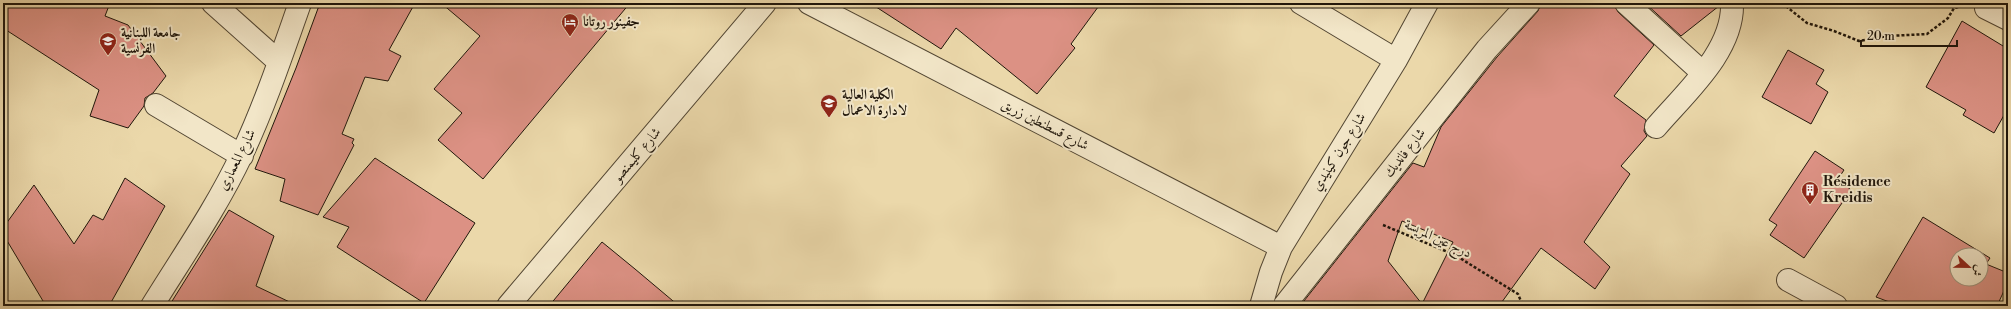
<svg xmlns="http://www.w3.org/2000/svg" width="2011" height="309" viewBox="0 0 2011 309" font-family="'Libre Bodoni',Amiri,serif">
  <style>
    .building { fill: #dc9184; stroke: #1f160b; fill-rule: evenodd }
    .lines { fill: none; stroke-linecap: round; stroke-linejoin: round }
    .minor-casing { stroke: #524633; stroke-width: 24 }
    .path { stroke: #1f160b; stroke-width: 2.5; stroke-dasharray: 3 2; stroke-linecap: butt }
    .minor { stroke: #f2e6c8; stroke-width: 22 }
    .labels { text-anchor: middle; dominant-baseline: central; stroke-width: 4; stroke-linejoin: round; paint-order: stroke }
    .poi-label { font-size: 14px; font-weight: bold; fill: #1f160b; stroke: #f2e6c8; text-anchor: start }
    .street-label { font-size: 14px; fill: #1f160b; stroke: #f2e6c8 }
  </style>
  <rect width="100%" height="100%" fill="#ebd8aa"/>
  <filter id="stains"><feTurbulence type="fractalNoise" baseFrequency=".005" numOctaves="4"/><feColorMatrix values="0 0 0 0 .2 0 0 0 0 .09 0 0 0 0 .02 0 0 0 .5 -.17"/></filter>
  <radialGradient id="worn" r=".72"><stop offset=".6" stop-color="#630" stop-opacity="0"/><stop offset="1" stop-color="#630" stop-opacity=".3"/></radialGradient>
  <path class="building" d="M3,3h107l-5,13 23,9 38,51 -13,17 -8,5 -1,8 -16,22 -38,-12 9,-26 -96,-62z
    M320,3h95l-26,47 12,6 -13,25 -23,-4 -23,57 12,5 -2,4 2,2 -36,70 -38,-14 5,-22 -30,-10 41,-101z
    M441,3h189l-147,176 -45,-39 24,-27 -28,-24 46,-53z
    M870,3h231l-30,41 4,4 -38,46 -81,-66 -15,21z
    M1541,3h73l4,9 36,33 -40,51 32,24 -2,11 3,5 -26,30 9,8 -46,68 26,25 -15,22 -54,-41 -42,58h-199l113,-143 11,4 17,-40 56,-70 41,-46zM1402,221l51,21 -31,62 -34,-43z
    M1645,3h74v3l-38,30z
    M1962,21l46,28v59l-14,25 -31,-18 3,-5 -40,-23z
    M1788,50l36,20 -8,14 12,8 -17,32 -49,-27z
    M1815,151l29,19 -6,9 13,11 -47,68 -34,-23 7,-10 -8,-5z
    M375,158l100,65 -51,80 -87,-56 12,-20 -26,-10z
    M125,178l40,28 -56,100h-63l-43,-72v-6l31,-43 40,59 19,-29 10,5z
    M229,210l45,26 -18,50 42,20h-129z
    M1923,217l67,41 -4,6 22,9v9l-11,24h-97l-24,-9zM1957,255h24v24h-24z
    M602,242l33,27 44,37h-130z"/>
  <g class="lines">
    <g class="minor-casing">
      <path id="minor" d="M213,3l66,59
        M809,3l472,244
        M1301,3l95,57
        M1626,3l77,70
        M1986,8l22,11
        M156,105l86,51
        M1656,127c29,-34 78,-76 76,-124
        M1788,280l48,26
        M152,306c31,-50 65,-99 90,-152 23,-49 40,-100 58,-151
        M508,306l257,-303
        M1261,306l10,-34 10,-25 115,-187 31,-57
        M1284,306l203,-257 42,-46"/>
    </g>
    <path class="path" d="M1782,3l25,20 27,8 25,10 29,-5 39,-2 21,-16 6,-10 4,-1
      M1383,225l72,30 63,39 5,12"/>
    <use href="#minor" class="minor"/>
  </g>
  <defs>
    <g id="hotel-pin" transform="scale(0.9)"><path d="M0 17L-7.5 6A9.5 9.5 0 1 1 7.5 6Z" fill="#8f2418" stroke="#f2e6c8"/><path d="M-6-4.5h1.5V1H6V5H4.5V3h-9V5H-6ZM-4 0a1.8 1.8 0 1 1 3.6 0ZM.5 0V-2.5h3Q6-2.5 6 0Z" fill="#fff"/></g>
    <g id="university-pin" transform="scale(0.9)"><path d="M0 17L-7.5 6A9.5 9.5 0 1 1 7.5 6Z" fill="#8f2418" stroke="#f2e6c8"/><path d="M0-5L7-2L0 1L-7-2ZM-4 1L0 2.5L4 1V4Q0 6-4 4Z" fill="#fff"/></g>
    <g id="building-pin" transform="scale(0.9)"><path d="M0 17L-7.5 6A9.5 9.5 0 1 1 7.5 6Z" fill="#8f2418" stroke="#f2e6c8"/><path d="M-4-6H4V6H1V3H-1V6H-4ZM-2.5-4.3h1.7v1.8h-1.7ZM.8-4.3h1.7v1.8H.8ZM-2.5-1h1.7V.8h-1.7ZM.8-1h1.7V.8H.8Z" fill="#fff"/></g>
  </defs>
  <g fill-rule="evenodd">
    <use href="#hotel-pin" x="570" y="22"/>
    <use href="#university-pin" x="108" y="41"/>
    <use href="#university-pin" x="829" y="103"/>
    <use href="#building-pin" x="1810" y="190"/>
  </g>
  <g class="labels">
    <g class="poi-label">
      <text x="583" y="22">جفينور روتانا</text>
      <text x="121" y="33">جامعة اللبنانية<tspan x="121" dy="16">الفرنسية</tspan></text>
      <text x="842" y="95">الكلية العالية<tspan x="842" dy="16">لادارة الاعمال</tspan></text>
      <text x="1823" y="182">Résidence<tspan x="1823" dy="16">Kreidis</tspan></text>
    </g>
    <g class="street-label">
      <text transform="translate(1045 125) rotate(27)">شارع قسطنطين زريق</text>
      <text transform="translate(1339 152) rotate(-58)">شارع جون كينيدي</text>
      <text transform="translate(1405 153) rotate(-52)">شارع فانديك</text>
      <text transform="translate(637 155) rotate(-50)">شارع كليمنصو</text>
      <text transform="translate(237 160) rotate(-63)">شارع المعماري</text>
      <text transform="translate(1438 239) rotate(25)">درج عين المريسة</text>
    </g>
  </g>
  <rect width="2011" height="309" fill="none" stroke="#ebd8aa" stroke-width="16"/>
  <rect x="4" y="4" width="2003" height="301" fill="none" stroke="#1f160b" stroke-width="2"/>
  <rect x="8" y="8" width="1995" height="293" fill="none" stroke="#1f160b"/>
  <g transform="translate(1969 267) rotate(112)"><circle r="19" fill="#f2e6c8" stroke="#9e937c"/>
  <path d="M0-3L7 15L0 10L-7 15Z" fill="#8f2418"/>
  <text y="-6" font-size="11" font-weight="bold" text-anchor="middle" fill="#1f160b">ش</text>
  </g>
  <path d="M1861 40v6h96v-6" fill="none" stroke="#1f160b" stroke-width="2"/>
  <text x="1867" y="40" font-size="12" fill="#1f160b" stroke="#f2e6c8" stroke-width="3" paint-order="stroke">20 m</text>
  <rect width="100%" height="100%" filter="url(#stains)"/>
  <rect width="100%" height="100%" fill="url(#worn)"/>
</svg>
